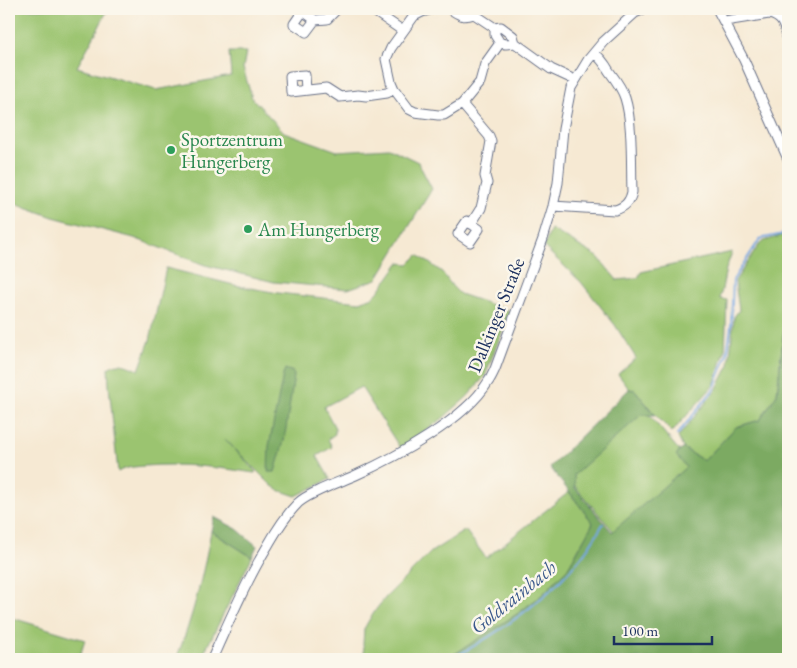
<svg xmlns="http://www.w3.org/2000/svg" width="797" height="668" viewBox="0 0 797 668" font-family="'EB Garamond',serif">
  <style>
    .green { fill: #9bc470; stroke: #5b7a67 }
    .forest { fill: #7caa62; stroke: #4c6c60 }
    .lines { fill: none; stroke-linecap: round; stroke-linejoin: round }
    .stream { stroke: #77a8e2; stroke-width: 2 }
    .minor-casing { stroke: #687087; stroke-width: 11 }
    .minor { stroke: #fff; stroke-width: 9 }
    .leisure-dot { fill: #2e9e5b; stroke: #fbf7ec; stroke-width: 2 }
    .labels { text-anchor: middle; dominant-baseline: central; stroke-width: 5; stroke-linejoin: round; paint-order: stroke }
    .leisure-label { font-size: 19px; fill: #27864d; stroke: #fbf7ec; text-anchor: start }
    .street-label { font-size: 19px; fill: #1b2f5e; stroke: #fbf7ec }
    .water-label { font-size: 20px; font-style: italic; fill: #3b598c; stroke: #fbf7ec }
  </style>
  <rect width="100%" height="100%" fill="#fbf7ec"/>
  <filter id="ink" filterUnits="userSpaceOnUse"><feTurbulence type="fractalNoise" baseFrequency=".02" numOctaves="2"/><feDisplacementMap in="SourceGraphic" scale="10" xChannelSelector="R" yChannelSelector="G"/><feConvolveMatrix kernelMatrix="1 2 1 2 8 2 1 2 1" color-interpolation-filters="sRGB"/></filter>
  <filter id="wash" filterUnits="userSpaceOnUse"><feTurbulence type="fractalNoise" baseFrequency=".0096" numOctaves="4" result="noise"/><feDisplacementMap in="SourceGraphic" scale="20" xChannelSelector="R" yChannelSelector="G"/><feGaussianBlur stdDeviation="1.12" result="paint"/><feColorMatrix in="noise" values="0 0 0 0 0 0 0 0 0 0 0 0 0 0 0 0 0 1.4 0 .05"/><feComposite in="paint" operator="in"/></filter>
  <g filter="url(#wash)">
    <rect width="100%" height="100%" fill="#f6e9d3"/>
    <path class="green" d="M9,9h99l-9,18 -22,40 79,23 75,-14 -2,-24h17l-3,16 9,30 32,34 53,19 52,-3 29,14 14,27 -55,90 -29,10 -74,-7 -69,-17 -71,-27 -81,-21 -44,-16z
      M551,229l47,28 19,23 21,-2 3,-6 91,-20 -6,17 -6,30 7,1 -2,51 -11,34 -42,47 -17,-17 -20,-25 -6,-1 -11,-15 18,-16 -21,-33 -34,-43 -37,-35z
      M784,235l4,1v90l-4,2 -7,66 -17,26 -24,7 -32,34 -21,-13 -5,-11 38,-47 13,-25 5,-48 5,-7 -4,-29 26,-39z
      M418,255l24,17 10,14 8,8 50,17 -25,65 -18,21 -25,22 -42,29 -39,-61 -37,20 11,21v6l-7,5 4,8 -15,9 13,23 -34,17 -18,-6 -7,-5 -46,-46 31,33 -2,1c-38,-6 -72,-10 -110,-7 -9,1 -19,1 -26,6l-9,-86 -1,-18c12,-8 19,-2 31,2l11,-30 16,-72 68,17 44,8 82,9 13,-5 5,-5 21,-29 10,1z
      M640,404l53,63 -78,66 -54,-63z
      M569,492l24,31 -25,45 -26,27 -25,19 -70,45h-82l-2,-15 1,-15 9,-16 13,-16 45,-45 33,-21h2l20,27z
      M211,531l41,26 -51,102h-25c17,-41 27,-84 35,-128z
      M9,617l76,23 -6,19h-70z"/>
    <path class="forest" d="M788,326v333h-341l70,-45 25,-19 26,-27 25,-45 -43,-56 79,-78 6,1 20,25h-14l-67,60 1,13 37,44 74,-65 -10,-12 7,-7 21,13 32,-34 24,-7 17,-26 7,-66z
      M285,369l8,3 1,4 -10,65 -9,31h-7l1,-26 14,-71z
      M214,517l23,12 20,17 -5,11 -41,-26z"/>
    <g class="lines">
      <path class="stream" d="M677,435l37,-46 13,-34 4,-28 2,-47 27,-41 28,-6
        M451,659c46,-25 92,-56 126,-97 10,-11 18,-25 26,-38"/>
    </g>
  </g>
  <g filter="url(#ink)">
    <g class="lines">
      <g class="minor-casing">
        <path id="minor" d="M371,9l32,22
          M433,9l-11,3 -8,4 -23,32 -5,11 5,23 3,7 15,20 6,3 23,3h6l18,-11 18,-22 5,-18 15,-21
          M450,9c10,6 12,9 24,5l21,14
          M717,9l27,51 44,99
          M315,20l-9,12 -12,-8 9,-13 12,9 12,-1 10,-10
          M725,21l44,-7c15,4 15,12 19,26
          M501,27l12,9 2,7 -9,1 -6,-1 -5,-8v-7z
          M515,43l36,26 24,11
          M306,90l-1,-15 -15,1 1,16 35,-4 14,9 18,-2 8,1 21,-3 7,-4
          M462,104l27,32 2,5 -6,35 2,7 -6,25 -10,16
          M553,206l62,4c10,-3 15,-8 17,-18 -1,-28 1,-69 -7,-94 -3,-10 -10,-19 -16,-27 -4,-7 -8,-13 -15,-18
          M467,221l12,8 -9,13 -12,-8z
          M212,659c17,-38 34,-77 55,-112 9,-16 18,-31 31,-44 12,-11 42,-21 58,-28 40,-18 109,-55 132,-93 3,-4 5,-9 7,-13l48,-130 10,-33 5,-23 5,-54 8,-41 17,-28 15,-18 32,-29 9,-4"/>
      </g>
      <use href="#minor" class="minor"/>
    </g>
  </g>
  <g class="leisure-dot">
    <circle cx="171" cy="150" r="5"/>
    <circle cx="248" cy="229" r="5"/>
  </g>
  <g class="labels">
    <g class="leisure-label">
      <text x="181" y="139">Sportzentrum<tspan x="181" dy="22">Hungerberg</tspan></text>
      <text x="258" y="229">Am Hungerberg</text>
    </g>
    <g class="street-label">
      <text transform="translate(496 315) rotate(-68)">Dalkinger Straße</text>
    </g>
    <g class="water-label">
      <text transform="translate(513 597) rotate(-39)">Goldrainbach</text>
    </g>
  </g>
  <rect width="797" height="668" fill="none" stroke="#fbf7ec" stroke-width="30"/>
  <path d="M614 636v8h98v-8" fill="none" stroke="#1b2f5e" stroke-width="2.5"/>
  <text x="622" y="636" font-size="15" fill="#1b2f5e" stroke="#fbf7ec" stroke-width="4" paint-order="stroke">100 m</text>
</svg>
